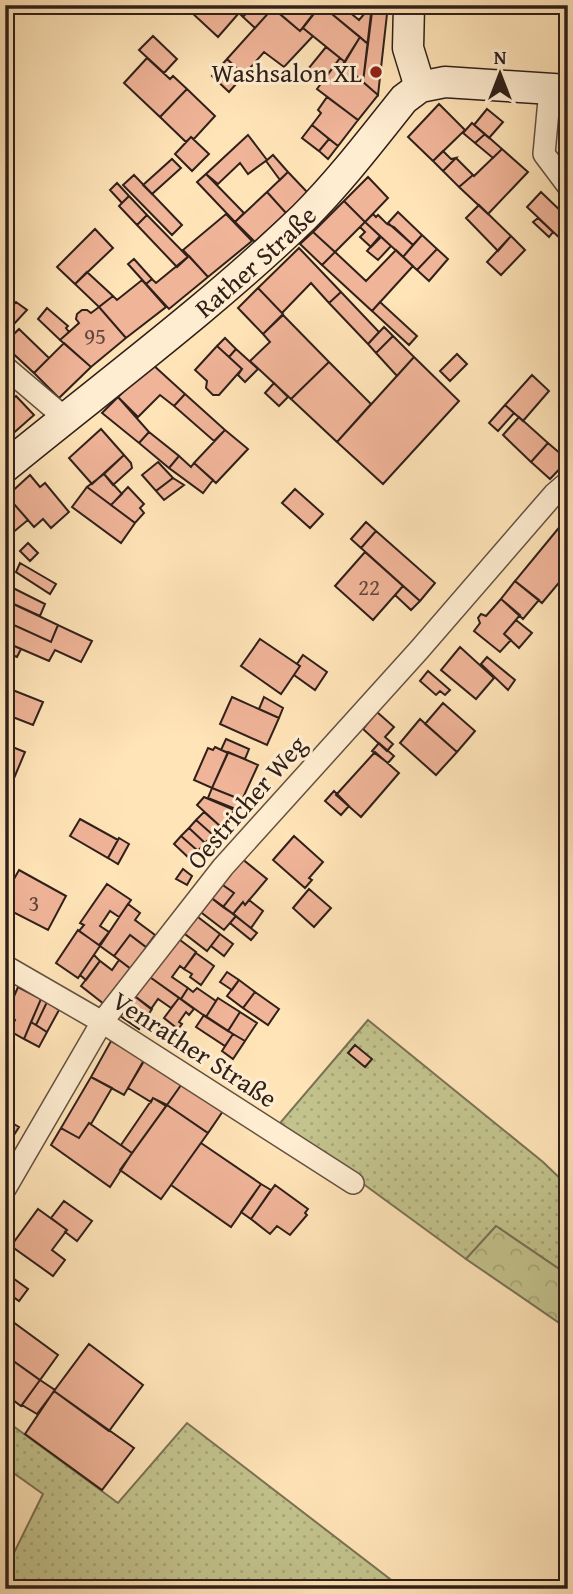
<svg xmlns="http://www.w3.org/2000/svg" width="573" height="1594" viewBox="0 0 573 1594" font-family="'Gentium Book Plus',serif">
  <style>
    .grass { fill: url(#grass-dots); stroke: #7a7254; stroke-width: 2 }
    .forest { fill: url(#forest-crowns); stroke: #7a7254; stroke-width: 2 }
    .building { fill: #f0b498; stroke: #30201a; stroke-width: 2 }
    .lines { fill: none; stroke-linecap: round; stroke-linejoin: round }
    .street-casing { stroke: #645142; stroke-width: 24 }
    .secondary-casing { stroke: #30201a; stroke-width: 33 }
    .street { stroke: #ffedd1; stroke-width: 21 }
    .secondary { stroke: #ffedd1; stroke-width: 30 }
    .poi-dot { fill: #8f2418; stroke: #ffedd1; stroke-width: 2.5 }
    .labels { text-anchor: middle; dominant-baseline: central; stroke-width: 6; stroke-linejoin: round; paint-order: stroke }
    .number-label { font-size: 23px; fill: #60453a }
    .poi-label { font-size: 26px; fill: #30201a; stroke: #ffedd1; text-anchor: end }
    .street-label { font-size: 26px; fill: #30201a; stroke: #ffedd1 }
  </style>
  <defs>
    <pattern id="grass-dots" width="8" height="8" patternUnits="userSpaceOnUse" patternTransform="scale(1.75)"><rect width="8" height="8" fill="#c3c38d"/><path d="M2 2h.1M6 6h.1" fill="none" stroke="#a8a779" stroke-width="1.8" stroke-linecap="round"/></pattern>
    <pattern id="forest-crowns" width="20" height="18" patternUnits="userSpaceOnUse" patternTransform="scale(1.75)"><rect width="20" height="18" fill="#c3c38d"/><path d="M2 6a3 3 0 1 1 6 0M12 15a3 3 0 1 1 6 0" fill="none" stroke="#a8a779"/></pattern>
  </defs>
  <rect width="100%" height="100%" fill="#ffe4b8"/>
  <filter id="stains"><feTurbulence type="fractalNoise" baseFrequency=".00286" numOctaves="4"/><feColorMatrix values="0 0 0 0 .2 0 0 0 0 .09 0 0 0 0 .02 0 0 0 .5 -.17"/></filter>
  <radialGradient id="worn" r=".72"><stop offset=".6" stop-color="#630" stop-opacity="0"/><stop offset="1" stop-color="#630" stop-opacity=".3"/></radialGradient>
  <path class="grass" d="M368,1020l175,142 25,24v89l-72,-49 -30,33 -186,-136z
    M5,1420l113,83 69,-80 216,166h-398v-18l38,-77 -38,-27z"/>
  <path class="forest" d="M496,1226l72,49v54l-102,-70z"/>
  <path class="building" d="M197,5h34l8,8 -21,24 -27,-25z
    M231,5h22l-10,12z
    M253,5h16l4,3 -18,20 -12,-11z
    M269,5h51l-20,26z
    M321,5l39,32 -15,25 -42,-34z
    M321,5h20l18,15 6,-7 7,-1 -4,32z
    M372,5h16l-10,90 -15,-13z
    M273,8l27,23 3,-3 10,8 -29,31 -20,-15 -20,23 -17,-16z
    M153,36l24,23 -13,14 -25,-23z
    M360,37l8,7 -5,38 -20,-18z
    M326,47l14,11 -17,23 -15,-12z
    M147,58l23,21 3,-3 14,13 -27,28 -36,-34z
    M340,58l5,4 -2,2 35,31 -20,25 -41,-31z
    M227,59l17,16 -15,17 -17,-16z
    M187,89l28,27 -21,23 -3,-2 -5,5 -26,-25z
    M327,97l31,23 -20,26 -26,-21 9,-12 -3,-3z
    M439,104l26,26 -32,31 -25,-24z
    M487,109l16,13 -14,16 -15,-13z
    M472,123l13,11 -10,9 -12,-10z
    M312,125l17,14 -10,12 -17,-13z
    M485,134l17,15 -9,9 -18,-15z
    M248,135l19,25 -19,14 -8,-11 -22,21 -12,-10z
    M191,137l18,17 -17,17 -17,-17z
    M329,139l9,7 -10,13 -9,-8z
    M502,149l26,23 -40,42 -29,-27 14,-12 1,1z
    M443,151l8,8 5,-1 -13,13 -10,-10z
    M273,155l15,17 -8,8 -14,-19z
    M456,158l17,17 -14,12 -16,-16z
    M172,159l9,9 -29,26 -9,-9z
    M288,172l20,21 -22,20 -19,-21z
    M206,174l38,39 -9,9 -38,-40z
    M134,175l48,50 -10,10 -49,-50z
    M368,177l20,21 -23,24 -21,-21z
    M117,183l12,13 -7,7 -12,-13z
    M267,192l19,21 -31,29 -20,-20z
    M541,192l27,26v28l-41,-39z
    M129,196l18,19 -10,10 -18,-19z
    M344,201l21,21 -30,30 -22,-20z
    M479,205l32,31 -13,15 -32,-33z
    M398,212l24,23 -9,10 -25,-22z
    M226,214l26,27 -44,36 -25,-27z
    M373,214l3,3 2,-2 9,9 7,3 19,18 -10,12 -38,-35z
    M147,215l41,42 -11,10 -40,-42z
    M538,218l15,14 -4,5 -16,-15z
    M365,222l16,15 -10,10 -11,-10 5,-5 -5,-5z
    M95,229l18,19 -38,36 -18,-17z
    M313,232l22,20 -13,13 -22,-21z
    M422,235l15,14 -20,21 -14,-13z
    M380,236l11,10 -13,14 -11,-9z
    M511,236l14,14 -24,25 -14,-13z
    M299,248l42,44 -12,11 -18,-20 -29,30 -24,-25z
    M437,249l11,10 -19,22 -12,-11z
    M396,250l17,16 -41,45 -50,-46 13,-13 31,29z
    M189,256l19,21 -39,32 -23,-25 6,-5 4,4z
    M134,259l18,20 -6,5 -18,-20z
    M87,272l26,24 -14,11 -24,-23z
    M142,280l24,27 -40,31 -27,-31 14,-11 4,4z
    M258,288l25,26 -20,20 -25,-26z
    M341,292l38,40 -11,12 -39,-41z
    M16,302l11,8 -13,14 -9,-10z
    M380,302l37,34 -8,9 -37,-34z
    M99,307l27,31 -35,29 -31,-27 19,-17 -3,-4 1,-5 5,-4h5l4,3z
    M47,308l21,18 -2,2 3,4 -9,8 -22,-21z
    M283,315l46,47 -38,37 -41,-38 20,-19 -7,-8z
    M384,327l9,9 -17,17 -8,-9z
    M19,329l30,29 -15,15 -29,-27v-3z
    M393,336l21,21 -17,19 -21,-23z
    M225,338l11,11 -7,8 -12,-11z
    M64,343l27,24 -32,31 -25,-25z
    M217,346l25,23 -23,26h-6l-7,-7 1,-7 -12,-11z
    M236,349l22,20 -13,13 -7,-7 4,-6 -13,-12z
    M457,354l10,10 -17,17 -10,-10z
    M414,357l45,44 -76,83 -46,-42z
    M329,362l42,42 -34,38 -46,-43z
    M152,364l33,30 -11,12 -14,-11 -22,22 -20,-20z
    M532,375l17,16 -26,30 -18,-16z
    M274,383l14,14 -9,9 -14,-13z
    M185,394l40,36 -11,11 -40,-35z
    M16,396l18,19 -25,22 -4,-5v-27z
    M118,397l31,35 -10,11 -37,-30z
    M505,405l9,8 -16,18 -9,-8z
    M519,417l29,26 -17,19 -28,-27z
    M101,429l23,26 -32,29 -23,-26z
    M225,430l23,19 -32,34 -22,-20z
    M149,432l30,24 -10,12 -30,-25z
    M548,443l20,17 -18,19 -19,-17z
    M124,455l7,8 1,5 -19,17 -9,-11z
    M179,456l12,11 3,-4 19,17 -10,13 -34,-25z
    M158,462l15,16 -17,13 -14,-16z
    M104,474l18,20 -11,11 -24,-18z
    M30,475l10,12 5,-4 24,29 -18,16 -8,-9 -9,8 -27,-31z
    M173,478l11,7 -20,15 -8,-9z
    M87,487l48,36 -14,20 -49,-36z
    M128,487l16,17 -4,4 4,5 -9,10 -24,-18z
    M295,489l28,25 -13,14 -28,-25z
    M7,496l21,24 -23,19v-42z
    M366,522l10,9 -15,17 -10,-9z
    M562,524l6,5v43l-26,31 -27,-22z
    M376,531l59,52 -15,18 -59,-53z
    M28,543l10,10 -8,8 -10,-10z
    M365,552l38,34 -30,34 -38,-34z
    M20,563l36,21 -6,10 -34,-22z
    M515,581l24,19 -16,19 -22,-20z
    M9,586l36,18 -5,12 -35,-16z
    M403,586l17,15 -9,9 -16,-15z
    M501,599l19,16 -16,19 7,6 -11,12 -26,-21 6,-8 -2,-5 3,-4 5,2z
    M7,601l51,24 -7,17 -46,-21z
    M516,620l16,13 -13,15 -15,-14z
    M5,621l46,21 7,-17 34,16 -11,21 -26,-12 -6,11 -44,-19z
    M260,639l40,27 -19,28 -40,-28z
    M5,642l16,7 -4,8 -12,-5z
    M460,647l34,31 -18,21 -35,-29z
    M303,655l24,17 -12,18 -21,-15 6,-9 -3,-2z
    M487,657l28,23 -7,10 -27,-26z
    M428,671l22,19 -5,5 -5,-4 -4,4 -16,-14z
    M5,687l38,15 -10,23 -28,-11z
    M232,697l47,21 -12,27 -47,-21z
    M264,697l19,11 -4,10 -20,-9z
    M443,703l32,28 -18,21 -32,-28z
    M377,712l17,15 -9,10 8,7 -6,7 -24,-22z
    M420,719l37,33 -21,23 -36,-32z
    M226,739l23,10 -4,10 -24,-9z
    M379,743l15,13 -6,7 -16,-12z
    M5,744l20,8 -13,31 -7,-3z
    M215,747l13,6 -16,35 -18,-8 14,-32 5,2z
    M228,752l30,13 -16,35 -30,-12z
    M375,752l24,21 -38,44 -25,-22z
    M212,788l30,12 -4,10 -30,-12z
    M334,791l15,15 -8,9 -16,-14z
    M204,797l28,12 3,1 -15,16 -23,-21z
    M204,812l16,14 -7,9 -17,-15z
    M80,819l38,21 -10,18 -38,-22z
    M196,820l17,15 -8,8 -16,-15z
    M189,828l16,15 -7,8 -17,-15z
    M181,836l17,15 -8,8 -16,-15z
    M294,836l29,26 -14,16 3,2 -7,8 -32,-28z
    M119,838l10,6 -11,20 -10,-6z
    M241,858l26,21 -22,26 -2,-3 -10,12 -10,-7 11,-14 -14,-10z
    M183,869l9,7 -5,9 -11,-6z
    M19,870l47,26 -18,34 -43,-22v-13z
    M220,883l14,10 -11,14 -14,-11z
    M107,884l24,16 -12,17 -9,-6 -10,15 9,6 -10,13 -20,-14 5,-6 -4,-2z
    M309,889l22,19 -17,19 -21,-19z
    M209,896l27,20 -12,14 -26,-20z
    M249,900l14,11 -12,17 -18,-14 10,-12 2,3z
    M128,904l12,9 -5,7 20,15 -9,12 -16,-12 -16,21 -14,-10z
    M194,914l26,20 -13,17 -26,-20z
    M236,916l21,17 -6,7 -21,-17z
    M78,930l22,16 -22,32 -22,-15z
    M220,934l13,10 -9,12 -13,-10z
    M130,935l17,13 -16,21 -17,-13z
    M176,937l20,15 -12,17 -4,-3 -8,11 16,11 -7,11 -34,-24z
    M196,953l18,13 -13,19 -11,-8 2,-3 -8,-5z
    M94,955l6,6 -14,19 -6,-5z
    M119,960l12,9 -27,35 -23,-18 19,-25 12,9z
    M227,972l12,8 -7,10 -12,-8z
    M147,975l32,23 -8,10 -13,-9 -7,10 -19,-15z
    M239,980l16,12 -12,16 -16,-12z
    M18,987l23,12 -17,40 -14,-8 5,-11 -9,-5z
    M188,988l5,4 4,-4 19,13 -10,16 -25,-18z
    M255,992l24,17 -11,16 -25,-17z
    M132,994l20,15 -13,20 -22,-15z
    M179,998l15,11 -5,6 -3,-3 -7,10 3,2 -4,5 -14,-11z
    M218,998l22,14 -12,19 -22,-14z
    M41,999l6,3 -11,23 -5,-3z
    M47,1002l12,8 -12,22 -11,-7z
    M240,1012l17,11 -12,18 -17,-10z
    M204,1015l29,19 -8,12 -29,-19z
    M31,1022l16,10 -8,15 -15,-8z
    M233,1034l12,7 -12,18 -11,-8z
    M111,1041l33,19 -20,35 -33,-18z
    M355,1045l17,14 -7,8 -17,-14z
    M144,1061l37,24 -14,20 -14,-7 -2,4 -23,-14z
    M91,1077l21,11 -21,36 -2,-1 -10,15 -18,-10z
    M181,1085l42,26 -15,22 -41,-28z
    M153,1098l13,8 -34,47 -11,-8z
    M167,1105l41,28 -47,66 -41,-29z
    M5,1119l14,8 -14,22z
    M89,1123l43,30 -22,34 -59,-42 10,-17 18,10z
    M201,1143l60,41 -30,43 -60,-42z
    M261,1184l10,6 -20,29 -10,-7z
    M275,1185l33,24 -3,4 2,2 -17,20 -13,-9 -7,8 -19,-15z
    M64,1201l28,20 -15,20 -12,-9 2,-2 -16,-12z
    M38,1209l29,21 -15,20 13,10 -12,16 -42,-30z
    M10,1276l18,13 -9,12 -14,-10v-9z
    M9,1319l49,36 -18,25 -35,-25v-30z
    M89,1344l54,41 -34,46 -55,-40z
    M5,1355l35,25 -19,26 -16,-12z
    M40,1380l15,10 -18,24 -15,-9z
    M54,1391l80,57 -32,42 -77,-56z"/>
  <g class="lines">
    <g class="street-casing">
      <path id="street" d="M550,89l-6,65 24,32
        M5,367l60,51
        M5,966l97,56 251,161
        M5,1189l97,-167 121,-155 196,-217 135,-156 14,-12"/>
    </g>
    <g class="secondary-casing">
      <g id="secondary">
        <path d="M409,5l-1,43 12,39"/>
        <path id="s1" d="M5,467c100,-82 206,-160 299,-250 36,-36 68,-78 100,-118l16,-12 25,-5 123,8"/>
      </g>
    </g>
    <use href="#street" class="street"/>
    <use href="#secondary" class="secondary"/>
  </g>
  <circle class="poi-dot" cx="376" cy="72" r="7"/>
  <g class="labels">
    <g class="number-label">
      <text x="95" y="335">95</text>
      <text x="369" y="586">22</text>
      <text x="34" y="902">3</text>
    </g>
    <g class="poi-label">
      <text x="362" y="72">Washsalon XL</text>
    </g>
    <g class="street-label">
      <text stroke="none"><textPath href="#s1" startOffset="324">Rather Straße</textPath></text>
      <text transform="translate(246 802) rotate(-49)">Oestricher Weg</text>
      <text transform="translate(195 1049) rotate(33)">Venrather Straße</text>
    </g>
  </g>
  <rect width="573" height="1594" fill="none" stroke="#ffe4b8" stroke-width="28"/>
  <rect x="7" y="7" width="559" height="1580" fill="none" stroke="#30201a" stroke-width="3.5"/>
  <rect x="14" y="14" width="545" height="1566" fill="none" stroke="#30201a" stroke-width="2"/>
  <g transform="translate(500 74)" stroke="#ffedd1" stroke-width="5" paint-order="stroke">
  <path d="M0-5L12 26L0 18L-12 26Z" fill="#30201a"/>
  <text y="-10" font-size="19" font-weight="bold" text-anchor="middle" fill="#30201a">N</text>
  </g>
  <rect width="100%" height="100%" filter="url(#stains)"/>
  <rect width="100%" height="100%" fill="url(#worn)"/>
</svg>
